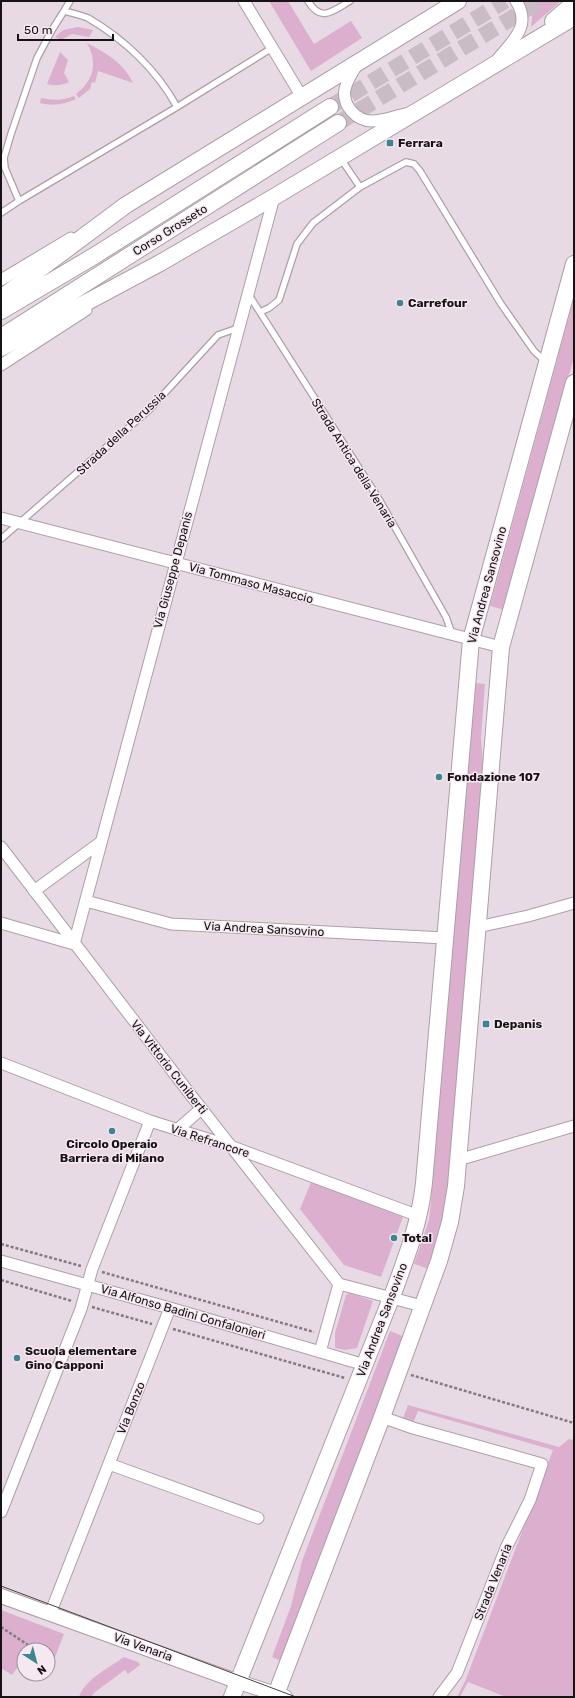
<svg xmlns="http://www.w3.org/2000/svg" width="575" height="1698" viewBox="0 0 575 1698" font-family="Rubik,sans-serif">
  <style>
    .green { fill: #dcafcf }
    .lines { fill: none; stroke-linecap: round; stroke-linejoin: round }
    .secondary-tunnel { stroke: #c9bcc5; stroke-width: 16; stroke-dasharray: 16 8; stroke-linecap: butt }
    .service-casing { stroke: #ac9fa8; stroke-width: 8 }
    .minor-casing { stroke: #ac9fa8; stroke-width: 13 }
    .tertiary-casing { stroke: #ac9fa8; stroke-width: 16 }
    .secondary-casing { stroke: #ac9fa8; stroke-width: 18 }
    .path { stroke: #847a81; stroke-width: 2.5; stroke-dasharray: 3 2; stroke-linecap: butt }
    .service { stroke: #fff; stroke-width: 5.5 }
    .minor { stroke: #fff; stroke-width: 11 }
    .tertiary { stroke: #fff; stroke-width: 14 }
    .secondary { stroke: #fff; stroke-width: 16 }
    .tram { stroke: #463f43; stroke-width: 1 }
    .poi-dot { fill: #3f8490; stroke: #f5e8f1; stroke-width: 1.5 }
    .labels { text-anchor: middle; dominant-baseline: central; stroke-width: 3; stroke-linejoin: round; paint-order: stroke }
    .poi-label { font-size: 12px; font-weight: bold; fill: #171215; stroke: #f5e8f1; text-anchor: start }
    .street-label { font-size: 12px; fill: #171215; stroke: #f5e8f1 }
  </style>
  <rect width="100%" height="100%" fill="#e8dae4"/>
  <path class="green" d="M269,1h19l26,43 37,-23 11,17 -51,33z
    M525,1h36l-30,26 1,-11z
    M78,27l15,3 -4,7 -17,-3 -11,6 -6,-3 8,-7z
    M87,43c19,10 37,20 46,40l-35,-12 -3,12 -3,-1 -2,7 -11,9 -3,-4c18,-14 22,-31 11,-51z
    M60,52l8,8 -4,13 5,9c-8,4 -14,4 -22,2z
    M74,96l2,3c-13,6 -23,7 -36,4l1,-5c12,2 21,3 33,-2z
    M574,298v59l-69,253 -15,-4z
    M475,683l10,1 -4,54 3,37 -37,433 -18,61 -15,-5 15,-44 2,-19z
    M312,1180l91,37 -22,60 -37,-12 -44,-56z
    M349,1293l24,8 -16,47 -12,2 -10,-2v-15l11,-38z
    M390,1331l15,6 -124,324 -9,-4 19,-51 11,-45z
    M408,1405l151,42 10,-8 5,1v257h-68l-38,-15 -8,15h-3l9,-18 87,-229 -135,-39 -5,12 -10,-5z
    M1,1610l63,24 -10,26 -6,-4v-6h-9l-7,-4 -3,4h-5v8l-12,17 -11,-7z
    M124,1657l14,5 2,3 -12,9 -3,-4 -30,22 -4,5h-12c6,-18 30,-29 45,-40z"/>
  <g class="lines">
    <path class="secondary-tunnel" d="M330,107l175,-106
      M338,123l202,-122"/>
    <g class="service-casing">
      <path id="service" d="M308,1c13,22 25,10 42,0
        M64,11l6,-10
        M177,107l95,-59
        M341,159l19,28
        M1,213l18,-12 158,-94c-20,-37 -53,-68 -89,-89 -7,-3 -16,-5 -24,-7l-12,19 -15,28 -26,76 -7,24 1,10 14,33
        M249,295l131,206 66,116 6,17
        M260,312l9,-4 10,-8 18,-56 16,-21 47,-36 46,-25 8,2 6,7 81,133 33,47 11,10
        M1,539l149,-130 68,-74 20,-7"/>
    </g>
    <g class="minor-casing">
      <path id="minor" d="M244,1l58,96
        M498,59c15,-19 34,-33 18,-58
        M358,63c-5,8 -11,17 -13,26 -3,16 11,32 27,32 11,0 23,-5 34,-7
        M1,280l70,-42
        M1,365l85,-55
        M1,518l500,129
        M1,847l189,247 149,190 83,22
        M34,891l67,-49
        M86,901l85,23 274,14
        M1,923l73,21 200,-747
        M478,927l50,-11 46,-13
        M1,1063l149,58 80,25 189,70
        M177,1130l24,-21
        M458,1160l116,-34
        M1,1261l169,47 195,57
        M320,1352l19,-68
        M382,1417l31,11 129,36 -12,36 -24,48 -49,125 -18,24
        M109,1464l149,54
        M1,1512l80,-203 11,-40 58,-148
        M50,1614l120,-306"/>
    </g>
    <g class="tertiary-casing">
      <path id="tertiary" d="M1,1596l238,86 46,15"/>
    </g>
    <g class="secondary-casing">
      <path id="secondary" d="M553,21l21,-18
        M1,298l125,-93 332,-204
        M1,311l93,-55 236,-149
        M1,337l337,-214
        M1,348l159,-85 114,-66 300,-180
        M232,1697l162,-406c13,-35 26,-70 30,-108l47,-543 103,-376
        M275,1697l107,-280 57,-156 11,-39 6,-36 45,-539 73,-264"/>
    </g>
    <path class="path" d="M1,1244l80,22
      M102,1272l212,60
      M1,1280l71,21
      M92,1307l60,17
      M173,1329l172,49
      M411,1375l163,48
      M1,1627l30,20"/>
    <use href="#service" class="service"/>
    <use href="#minor" class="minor"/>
    <use href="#tertiary" class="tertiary"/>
    <use href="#secondary" class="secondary"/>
    <path class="tram" d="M1,1586l295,111"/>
  </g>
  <g class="poi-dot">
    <rect x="386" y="139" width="8" height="8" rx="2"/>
    <circle cx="400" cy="303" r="4"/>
    <circle cx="439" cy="777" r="4"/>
    <rect x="482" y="1020" width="8" height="8" rx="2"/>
    <circle cx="112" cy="1131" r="4"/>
    <circle cx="394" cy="1238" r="4"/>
    <circle cx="17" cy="1358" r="4"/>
  </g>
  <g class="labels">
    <g class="poi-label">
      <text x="398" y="143">Ferrara</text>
      <text x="408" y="303">Carrefour</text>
      <text x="447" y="777">Fondazione 107</text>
      <text x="494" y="1024">Depanis</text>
      <text x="112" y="1144" text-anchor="middle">Circolo Operaio<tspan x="112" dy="14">Barriera di Milano</tspan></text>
      <text x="402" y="1238">Total</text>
      <text x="25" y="1351">Scuola elementare<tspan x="25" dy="14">Gino Capponi</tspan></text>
    </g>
    <g class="street-label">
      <text transform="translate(170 230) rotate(-32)">Corso Grosseto</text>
      <text transform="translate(121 433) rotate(-43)">Strada della Perussia</text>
      <text transform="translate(354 463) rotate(58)">Strada Antica della Venaria</text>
      <text transform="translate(173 570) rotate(-75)">Via Giuseppe Depanis</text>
      <text transform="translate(251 583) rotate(15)">Via Tommaso Masaccio</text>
      <text transform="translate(487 585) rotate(-75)">Via Andrea Sansovino</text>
      <text transform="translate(264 929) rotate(3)">Via Andrea Sansovino</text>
      <text transform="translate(169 1067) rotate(52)">Via Vittorio Cuniberti</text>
      <text transform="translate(210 1141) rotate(18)">Via Refrancore</text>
      <text transform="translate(183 1312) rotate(16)">Via Alfonso Badini Confalonieri</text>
      <text transform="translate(382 1320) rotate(-69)">Via Andrea Sansovino</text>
      <text transform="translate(131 1408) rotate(-68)">Via Bonzo</text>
      <text transform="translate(493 1582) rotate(-68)">Strada Venaria</text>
      <text transform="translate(143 1647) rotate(20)">Via Venaria</text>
    </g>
  </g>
  <rect width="575" height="1698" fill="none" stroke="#171215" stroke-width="4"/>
  <g transform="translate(36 1662) rotate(144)"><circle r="19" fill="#f5e8f1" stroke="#9c9299"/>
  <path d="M0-3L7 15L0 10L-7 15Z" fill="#3f8490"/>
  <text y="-6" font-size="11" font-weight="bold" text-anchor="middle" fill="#171215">N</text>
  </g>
  <path d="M18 34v6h95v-6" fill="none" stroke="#171215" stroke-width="2"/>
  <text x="24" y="34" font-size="12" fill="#171215" stroke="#f5e8f1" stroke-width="3" paint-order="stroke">50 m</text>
</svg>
